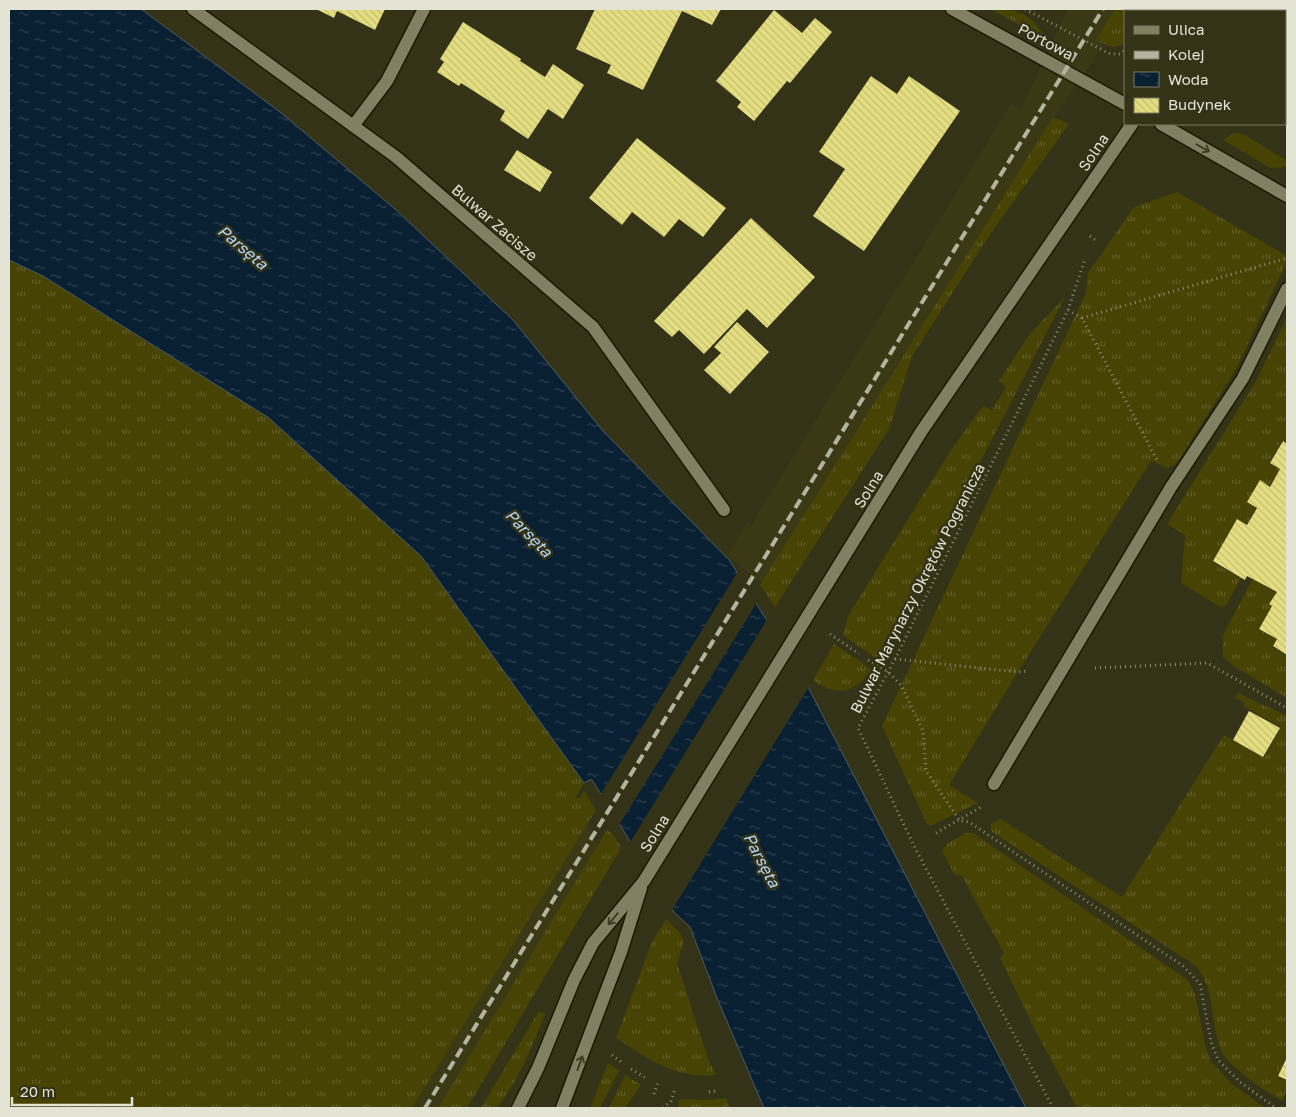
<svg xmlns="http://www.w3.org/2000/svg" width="1296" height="1117" viewBox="0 0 1296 1117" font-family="'Golos Text',sans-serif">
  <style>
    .built { fill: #3b3815 }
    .grass { fill: url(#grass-tufts) }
    .garden { fill: #474304 }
    .water { fill: url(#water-ripples); stroke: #4b5b63 }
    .pier { fill: #343217 }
    .building { fill: url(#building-back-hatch) }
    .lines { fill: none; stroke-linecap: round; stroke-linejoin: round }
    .service-casing { stroke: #1c1901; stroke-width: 15 }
    .minor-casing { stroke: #1c1901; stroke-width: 15 }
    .tertiary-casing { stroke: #1c1901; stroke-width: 15 }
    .path { stroke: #8d8c76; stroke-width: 3; stroke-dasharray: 1 4; stroke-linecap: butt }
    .service { stroke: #828063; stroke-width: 12 }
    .minor { stroke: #828063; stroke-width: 12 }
    .tertiary { stroke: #828063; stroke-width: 12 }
    .rail { stroke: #b4b3a0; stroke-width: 4; stroke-dasharray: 10 5; stroke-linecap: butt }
    .oneway { stroke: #403e22 }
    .labels { text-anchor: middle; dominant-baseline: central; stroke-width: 5; stroke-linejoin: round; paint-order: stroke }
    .street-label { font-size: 15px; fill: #e4e4d4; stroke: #343217 }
    .water-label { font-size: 16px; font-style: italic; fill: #b3d6f7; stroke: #343217 }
  </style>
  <defs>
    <pattern id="grass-tufts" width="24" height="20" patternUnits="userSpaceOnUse" patternTransform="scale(1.25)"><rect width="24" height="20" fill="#474304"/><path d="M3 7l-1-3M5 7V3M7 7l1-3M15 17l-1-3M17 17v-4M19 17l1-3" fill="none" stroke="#615e28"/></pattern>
    <pattern id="water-ripples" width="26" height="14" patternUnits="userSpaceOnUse" patternTransform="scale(1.25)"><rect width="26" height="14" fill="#092033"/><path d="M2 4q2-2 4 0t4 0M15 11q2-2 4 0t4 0" fill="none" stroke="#2d4050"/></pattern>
    <pattern id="building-back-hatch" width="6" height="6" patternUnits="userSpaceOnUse" patternTransform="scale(1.25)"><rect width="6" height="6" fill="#e4de80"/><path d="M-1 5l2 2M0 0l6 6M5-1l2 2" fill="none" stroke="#c4bf73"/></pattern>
  </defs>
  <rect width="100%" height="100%" fill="#343217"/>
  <path class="built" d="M1068,9h58l-19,32 -56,81 -214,345 -56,130 -54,-41 21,-35 3,4 260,-421 9,6z
    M575,800l30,59 -157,249h-61z"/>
  <path class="grass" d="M990,9c27,0 38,3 54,26l-1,2z
    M1115,9h28l-1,2h-17v29l-3,5 -10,2 -16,-7z
    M1053,117l16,7 -78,109 -79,123 -23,73 -114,178 -15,-22z
    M1177,192l110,64v6l-51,107 -57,91 -3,4 -9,4 -16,-7 -135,214 -67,110 29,18 -48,23 -3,-2 -45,-98 204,-433 2,-20 46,-66z
    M9,260l34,16 226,142 152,138 163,227 -8,14 3,2 5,-8 12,19 -184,298h-403z
    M1065,297l-184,358 -1,-1 -3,5 -34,-24 5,-19 103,-166 32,-44 9,4 14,-23 -7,-6 30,-46z
    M1287,317v126l-5,-3 -13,23 11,6 -10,17 -11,-5 -12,21 9,6 -9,16 -10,-5 -25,43 29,16 -15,27 -6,2 -39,-24 4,-48 -18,-11 88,-141z
    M1253,579l23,14 -7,12 2,2 -13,22 18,10 -4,8 15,9v42l-52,-31 -12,-10v-22z
    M834,644l37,25c-14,25 -36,28 -58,11z
    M1238,693l49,23v339l-10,21 10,5v8l-5,12c-17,-10 -54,-34 -61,-51 -11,-28 -5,-60 -25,-84l-205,-135v-7l10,-5 121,78 102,-162 40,23 17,-31 -38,-21 2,-3 -10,-5z
    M607,830l6,4 8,14 -154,260h-29z
    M966,833h7l215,147 7,14 10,51 6,17 21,22 33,24h-188l-42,-78 -35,-72 4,-5 -42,-77 -8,-2 -12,-24 6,-7z
    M666,919l14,14 4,8 -7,22 31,96 8,16c-42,4 -67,-16 -100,-37l36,-96z
    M539,1011l6,3c-13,34 -26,65 -48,94h-16z
    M608,1063l11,8 -19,37h-10z
    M625,1075l16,10 -16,23h-16z
    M726,1098l4,10h-52l1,-9 31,1z"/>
  <path class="garden" d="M1234,133h5l6,2 42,26v6l-17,1 -47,-28 7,-5z"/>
  <path class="water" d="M9,9h132l139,103 115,97 118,111 90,111 127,130 79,128 217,419h-262l-47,-110 -27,-71 -16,-15 -82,-132h-3l-5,3 -163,-227 -152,-138 -226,-142 -34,-16z"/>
  <path class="pier" d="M739,570l19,31 -140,226 -19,-30z
    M768,618l42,67 -139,227 -42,-68z"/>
  <path class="building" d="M316,9h69l-10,21 -38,-19 -3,7z
    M595,9h126l-9,16 -30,-14 -39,79 -36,-17 4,-8 -35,-16z
    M774,10l28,23 13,-15 17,14 -42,51 -3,-2 -33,40 -17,-14 4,-5 -25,-21z
    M463,22l58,37 -1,2 25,16 8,-13 31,21 -21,34 -15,-10 -20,30 -28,-19 5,-9 -44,-28 -2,3 -22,-14 7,-10 -4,-3z
    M871,76l26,18 12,-18 51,35 -96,140 -51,-35 32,-47 -26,-17z
    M637,138l89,70 -23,29 -24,-18 -15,18 -32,-25 -10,13 -33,-27z
    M517,150l35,22 -12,20 -36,-22z
    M751,218l64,59 -48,51 -20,-19 -43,45 -25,-24 -7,7 -18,-16z
    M737,322l32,30 -39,42 -26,-24 17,-17 -7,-6z
    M1283,441l4,3v211l-14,-9 4,-7 -18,-10 13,-23 -3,-2 8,-12 -30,-16 -2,4 -32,-19 24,-42 10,6 10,-17 -10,-6 13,-22 10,7 10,-18 -10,-6z
    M1249,711l31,17 -17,29 -30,-17z
    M1287,1057v23l-9,-4z"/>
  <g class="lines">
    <g class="service-casing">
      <path id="service" d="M193,9l203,148 197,170 131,183
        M353,126l34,-45 37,-72
        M994,784l177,-297 72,-109 44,-89"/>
    </g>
    <g class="minor-casing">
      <path id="minor" d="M1161,124l126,72"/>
    </g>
    <g class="tertiary-casing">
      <path id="tertiary" d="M952,9l173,95
        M1206,11l2,-2
        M518,1108l20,-40 36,-88 19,-37 51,-62 277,-449 211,-308
        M562,1108l59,-156 20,-64"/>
    </g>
    <path class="path" d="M1025,9l85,45h10l5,-4
      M1150,11l1,-2
      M1090,236l8,6
      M1068,310l14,8 75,142
      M1082,318l205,-60
      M830,634l29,20
      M895,659l123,13 11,-1
      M868,660l20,12 13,13 22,46 3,40 34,50 9,1 214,144 17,18 11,58 7,18 22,22 36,26
      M1095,668l112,-5 80,45
      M936,833l45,-26
      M612,1055l12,9
      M631,1069l15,9
      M709,1092l6,-1
      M654,1094l4,-11
      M663,1108l8,-7 4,-12
      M1053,1108l-140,-264 -55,-116 37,-69 173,-349 17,-51"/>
    <use href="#service" class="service"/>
    <use href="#minor" class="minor"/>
    <use href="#tertiary" class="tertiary"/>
    <path class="rail" d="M425,1108l678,-1099"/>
  </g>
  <defs><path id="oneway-shaft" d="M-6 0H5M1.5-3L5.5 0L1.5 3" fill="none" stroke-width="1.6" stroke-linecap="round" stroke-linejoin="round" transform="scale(1.25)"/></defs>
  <g class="oneway">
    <use href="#oneway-shaft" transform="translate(1203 148) rotate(29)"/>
    <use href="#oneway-shaft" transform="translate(613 919) rotate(129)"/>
    <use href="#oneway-shaft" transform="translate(580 1063) rotate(-70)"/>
  </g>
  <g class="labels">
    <g class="street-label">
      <text transform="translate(1046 41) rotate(28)">Portowa</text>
      <text transform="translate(1093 152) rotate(-56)">Solna</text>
      <text transform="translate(495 222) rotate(41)">Bulwar Zacisze</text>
      <text transform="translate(868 489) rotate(-58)">Solna</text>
      <text transform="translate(917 588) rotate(-63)">Bulwar Marynarzy Okrętów Pogranicza</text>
      <text transform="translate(654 833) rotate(-58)">Solna</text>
    </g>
    <g class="water-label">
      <text transform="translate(243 247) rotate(40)">Parsęta</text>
      <text transform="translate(529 533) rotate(46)">Parsęta</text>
      <text transform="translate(762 860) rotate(62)">Parsęta</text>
    </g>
  </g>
  <rect width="1296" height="1117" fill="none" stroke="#e4e4d4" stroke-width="20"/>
  <rect x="1124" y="10" width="162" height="115" fill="#343217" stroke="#7a7963"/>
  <rect x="1134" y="26" width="25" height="8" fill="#828063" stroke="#7a7963"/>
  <text x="1168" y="35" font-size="15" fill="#e4e4d4">Ulica</text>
  <rect x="1134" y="51" width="25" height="8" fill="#b4b3a0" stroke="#7a7963"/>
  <text x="1168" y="60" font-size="15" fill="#e4e4d4">Kolej</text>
  <rect x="1134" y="72" width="25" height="15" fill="url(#water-ripples)" stroke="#7a7963"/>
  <text x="1168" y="85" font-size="15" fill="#e4e4d4">Woda</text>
  <rect x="1134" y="98" width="25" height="15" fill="url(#building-back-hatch)" stroke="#7a7963"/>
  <text x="1168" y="110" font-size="15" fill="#e4e4d4">Budynek</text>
  <path d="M12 1097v8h120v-8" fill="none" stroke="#e4e4d4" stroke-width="2.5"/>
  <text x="20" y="1097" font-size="15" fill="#e4e4d4" stroke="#343217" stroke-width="4" paint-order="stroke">20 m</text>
</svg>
